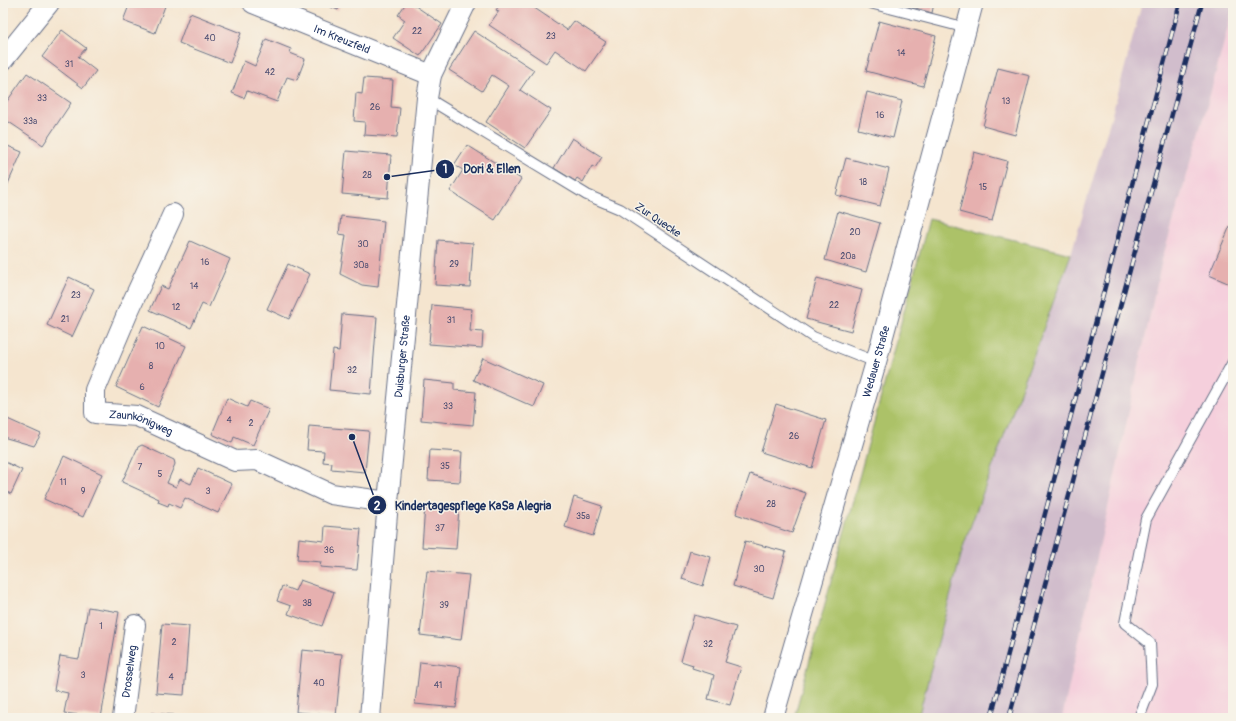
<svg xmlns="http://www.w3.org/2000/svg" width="1236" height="721" viewBox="0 0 1236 721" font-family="Pangolin,sans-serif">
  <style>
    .built { fill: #f5cfdc }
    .industrial { fill: #d1bdcc }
    .green { fill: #acc267; stroke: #647862 }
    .building { fill: #e6b0af }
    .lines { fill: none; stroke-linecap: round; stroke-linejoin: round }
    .lane-casing { stroke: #676f86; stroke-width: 12 }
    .street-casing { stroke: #676f86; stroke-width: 22 }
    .lane { stroke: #fff; stroke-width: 10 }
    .street { stroke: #fff; stroke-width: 20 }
    .rail-casing { stroke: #1b2f5e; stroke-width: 4.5 }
    .rail { stroke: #f7f3e8; stroke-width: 3; stroke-dasharray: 9; stroke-linecap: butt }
    .labels { text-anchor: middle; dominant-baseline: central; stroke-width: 3; stroke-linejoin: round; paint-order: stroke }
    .number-label { font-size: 9px; fill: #4e4f72 }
    .street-label { font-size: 11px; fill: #1b2f5e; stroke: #f7f3e8 }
    .leader { fill: none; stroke: #1b2f5e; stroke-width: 1.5 }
    .callout-dot { fill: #1b2f5e; stroke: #f7f3e8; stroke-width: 1.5 }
    .mark-label { font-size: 12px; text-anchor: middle; font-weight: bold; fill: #fff }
    .callout-label { font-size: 12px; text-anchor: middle; font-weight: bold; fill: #1b2f5e; stroke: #f7f3e8; stroke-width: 3; stroke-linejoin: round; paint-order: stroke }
  </style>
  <rect width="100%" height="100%" fill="#f7f3e8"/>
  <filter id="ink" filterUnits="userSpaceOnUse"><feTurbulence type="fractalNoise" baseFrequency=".025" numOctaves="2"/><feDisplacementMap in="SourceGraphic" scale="8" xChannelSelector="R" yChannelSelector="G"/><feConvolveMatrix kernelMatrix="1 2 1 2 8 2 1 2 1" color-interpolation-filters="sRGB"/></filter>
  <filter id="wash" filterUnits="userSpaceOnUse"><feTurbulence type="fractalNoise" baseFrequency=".012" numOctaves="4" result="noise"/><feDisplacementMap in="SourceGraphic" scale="16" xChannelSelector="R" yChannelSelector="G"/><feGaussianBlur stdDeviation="0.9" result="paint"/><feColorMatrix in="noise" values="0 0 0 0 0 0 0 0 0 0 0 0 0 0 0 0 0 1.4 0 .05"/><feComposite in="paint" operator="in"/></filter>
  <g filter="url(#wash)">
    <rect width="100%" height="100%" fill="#f5e5cf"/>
    <path class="built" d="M1233,8v710h-171l100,-458 42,-143z"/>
    <path class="industrial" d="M1142,3h91v5l-29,109 -42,143 -100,458h-144l46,-174 107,-290 46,-157z"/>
    <path class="green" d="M929,219l142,35 -107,290 -46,174h-124z"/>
    <g id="blocks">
      <path class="building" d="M130,3h25l10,3 -10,27 -32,-12z
        M320,3h20l-2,7z
        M406,3h5l31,21 -22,32 -27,-18 12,-18 -7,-5z
        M501,3h26l40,27 7,-9 32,21 -20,29 -31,-21 -9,13 -57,-38 10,-14 -3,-1z
        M899,3h35l-2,10z
        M190,13l51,20 -11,30 -51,-20z
        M879,21l57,15 -13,50 -57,-15z
        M62,30l24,18 -8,9 18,14 -13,17 -41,-31z
        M474,31l60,39 -14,20 31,20 -26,38 -39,-26 23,-36 -17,-11 -10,16 -33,-21z
        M266,39l25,10 -1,4 15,6 -8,21 -10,-3 -10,25 -30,-11 -3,7 -12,-5 12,-32 11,5z
        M998,68l32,8 -15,59 -32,-9z
        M27,73l44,30 -28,42 -40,-27v-11z
        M364,78l29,2 -2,27 9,1 -3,29 -33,-2 1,-13 -11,-1 2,-28 6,1z
        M867,92l35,9 -9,37 -35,-9z
        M572,138l30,19 -7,11 -3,-2 -9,16 -6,-4 -2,3 -21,-13z
        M3,144l19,8 -19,43z
        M467,145l54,34 -26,41 -45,-29 13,-21 -9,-5z
        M346,151l45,4 -3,43 -46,-4z
        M974,152l33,9 -15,60 -33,-9z
        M846,158l43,11 -9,37 -44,-11z
        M838,211l42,12 -14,49 -41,-12z
        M341,216l43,5 -6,66 -16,-2 -22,-11 6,-39 -7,-1z
        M1230,226l3,1v50l-3,7 -21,-9z
        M438,240l35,3 -3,44 -35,-2z
        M190,241l40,18 -21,48 -7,-3 -11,24 -41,-18 11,-24 7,3z
        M288,264l22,10 -21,45 -22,-10z
        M69,277l25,12 -22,48 -25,-12z
        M817,278l45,12 -11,41 -45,-12z
        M432,305l40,4 -2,22 13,1 -1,16 -53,-4z
        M342,314l35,3 -6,77 -42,-4 4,-40 6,1z
        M143,326l43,20 -28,61 -42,-20z
        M483,358l60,27 -9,22 -61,-27z
        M424,380l30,3v7l22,2 -3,33 -52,-5z
        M227,398l20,9 3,-6 19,8 -16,36 -19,-8 -2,6 -20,-9z
        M776,404l50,16 -14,48 -51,-16z
        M3,417l38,17 -7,12 -31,-9z
        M309,426l60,5 -4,41 -34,-3 1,-6 -9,-1 1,-11 -17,-1z
        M142,445l32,15 1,4 -8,19 9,4 4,-8 11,5 7,-16 34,16 -14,29 -33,-15 -5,10 -11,-5 -1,3 -10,-4 1,-3 -37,-17 16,-35z
        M430,450l32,2 -2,30 -32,-2z
        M64,456l38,18 -19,43 -39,-18z
        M3,461l19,9 -11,24 -8,-4z
        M750,474l56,19 -14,40 -56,-19z
        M574,497l28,9 -9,30 -28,-9z
        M425,506l34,2 -3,41 -34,-2z
        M325,526l36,3 -4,41 -37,-3 1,-5 -24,-2 2,-22 25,3z
        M745,541l41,11 -13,46 -40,-12z
        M690,551l21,6 -8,29 -21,-7z
        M427,571l42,4 -8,65 -41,-5z
        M300,580l34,12 -12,34 -34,-12 3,-8 -14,-5 5,-15 13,5z
        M88,607l31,5 -18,106 -37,-5 4,-20 -14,-3 6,-34 19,3z
        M694,615l42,12 -11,35 16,5 -11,38 -22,-6 6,-24 -22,-7 1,-3 -12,-4z
        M162,624l27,2 -5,69 -28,-2z
        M302,650l40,4 -6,62 -40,-4z
        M420,662l41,5 -5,41 -41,-4z
        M151,713l22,2v3h-23z"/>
    </g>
  </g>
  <g filter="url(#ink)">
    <use href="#blocks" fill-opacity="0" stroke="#676f86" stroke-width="1"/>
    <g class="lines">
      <g class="lane-casing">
        <path id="lane" d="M870,3l97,25
          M427,98l160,97 33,14 193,128 63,25
          M1139,718l13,-34 -2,-41 -25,-20 21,-104 87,-157"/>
      </g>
      <g class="street-casing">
        <g id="street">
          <path id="s1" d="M253,3l178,72"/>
          <path d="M3,60l46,-57"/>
          <path id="s2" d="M173,214l-45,98 -33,78v23l42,3 98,45 22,-1 74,34 57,8"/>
          <path id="s3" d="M123,718l12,-93"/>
          <path id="s4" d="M370,718l18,-216 39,-404 4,-23 35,-72"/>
          <path id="s5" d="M773,718l103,-356 97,-359"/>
        </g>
      </g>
      <use href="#lane" class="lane"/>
      <use href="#street" class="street"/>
      <g class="rail-casing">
        <path id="rail" d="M991,718l189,-715
          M1009,718l193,-715"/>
      </g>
      <use href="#rail" class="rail"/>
    </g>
  </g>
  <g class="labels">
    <g class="number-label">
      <text x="417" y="31">22</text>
      <text x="551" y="36">23</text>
      <text x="210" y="38">40</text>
      <text x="901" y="53">14</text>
      <text x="69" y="64">31</text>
      <text x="270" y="72">42</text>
      <text x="42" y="98">33</text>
      <text x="1006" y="101">13</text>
      <text x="375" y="107">26</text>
      <text x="880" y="115">16</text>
      <text x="30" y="121">33a</text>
      <text x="367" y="175">28</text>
      <text x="863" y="182">18</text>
      <text x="983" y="187">15</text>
      <text x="855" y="232">20</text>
      <text x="363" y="244">30</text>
      <text x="848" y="256">20a</text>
      <text x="205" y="262">16</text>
      <text x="454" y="264">29</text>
      <text x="361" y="265">30a</text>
      <text x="194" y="286">14</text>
      <text x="76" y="295">23</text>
      <text x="834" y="305">22</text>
      <text x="176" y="307">12</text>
      <text x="65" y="319">21</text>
      <text x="451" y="320">31</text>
      <text x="160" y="346">10</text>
      <text x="151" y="366">8</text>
      <text x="352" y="370">32</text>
      <text x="142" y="387">6</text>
      <text x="448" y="406">33</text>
      <text x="229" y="420">4</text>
      <text x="251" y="423">2</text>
      <text x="794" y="436">26</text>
      <text x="445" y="466">35</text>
      <text x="140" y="467">7</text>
      <text x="160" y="474">5</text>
      <text x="63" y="482">11</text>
      <text x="83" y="491">9</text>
      <text x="208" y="491">3</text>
      <text x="771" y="504">28</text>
      <text x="583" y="516">35a</text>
      <text x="440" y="528">37</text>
      <text x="329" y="550">36</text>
      <text x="759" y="569">30</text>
      <text x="307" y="603">38</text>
      <text x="444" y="605">39</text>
      <text x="101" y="626">1</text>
      <text x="174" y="642">2</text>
      <text x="708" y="644">32</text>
      <text x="83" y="675">3</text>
      <text x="171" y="677">4</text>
      <text x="319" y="683">40</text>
      <text x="438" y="685">41</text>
    </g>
    <g class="street-label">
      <text stroke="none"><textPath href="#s1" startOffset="96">Im Kreuzfeld</textPath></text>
      <text transform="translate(658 220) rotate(34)">Zur Quecke</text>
      <text stroke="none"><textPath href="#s4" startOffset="363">Duisburger Straße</textPath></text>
      <text stroke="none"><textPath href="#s5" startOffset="371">Wedauer Straße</textPath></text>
      <text stroke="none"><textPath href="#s2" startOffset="263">Zaunkönigweg</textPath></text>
      <text stroke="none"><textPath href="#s3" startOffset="47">Drosselweg</textPath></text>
    </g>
  </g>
  <path class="leader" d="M387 177L445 169M352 437L377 505"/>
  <g class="callout-dot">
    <circle cx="387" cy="177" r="4"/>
    <circle cx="352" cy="437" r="4"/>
    <circle cx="445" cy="169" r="10"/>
    <circle cx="377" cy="505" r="10"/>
  </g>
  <g class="mark-label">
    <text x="445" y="173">1</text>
    <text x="377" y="510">2</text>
  </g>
  <g class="callout-label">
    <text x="492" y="173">Dori &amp; Ellen</text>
    <text x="473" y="510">Kindertagespflege KaSa Alegria</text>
  </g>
  <rect width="1236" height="721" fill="none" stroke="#f7f3e8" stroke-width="16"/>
</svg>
